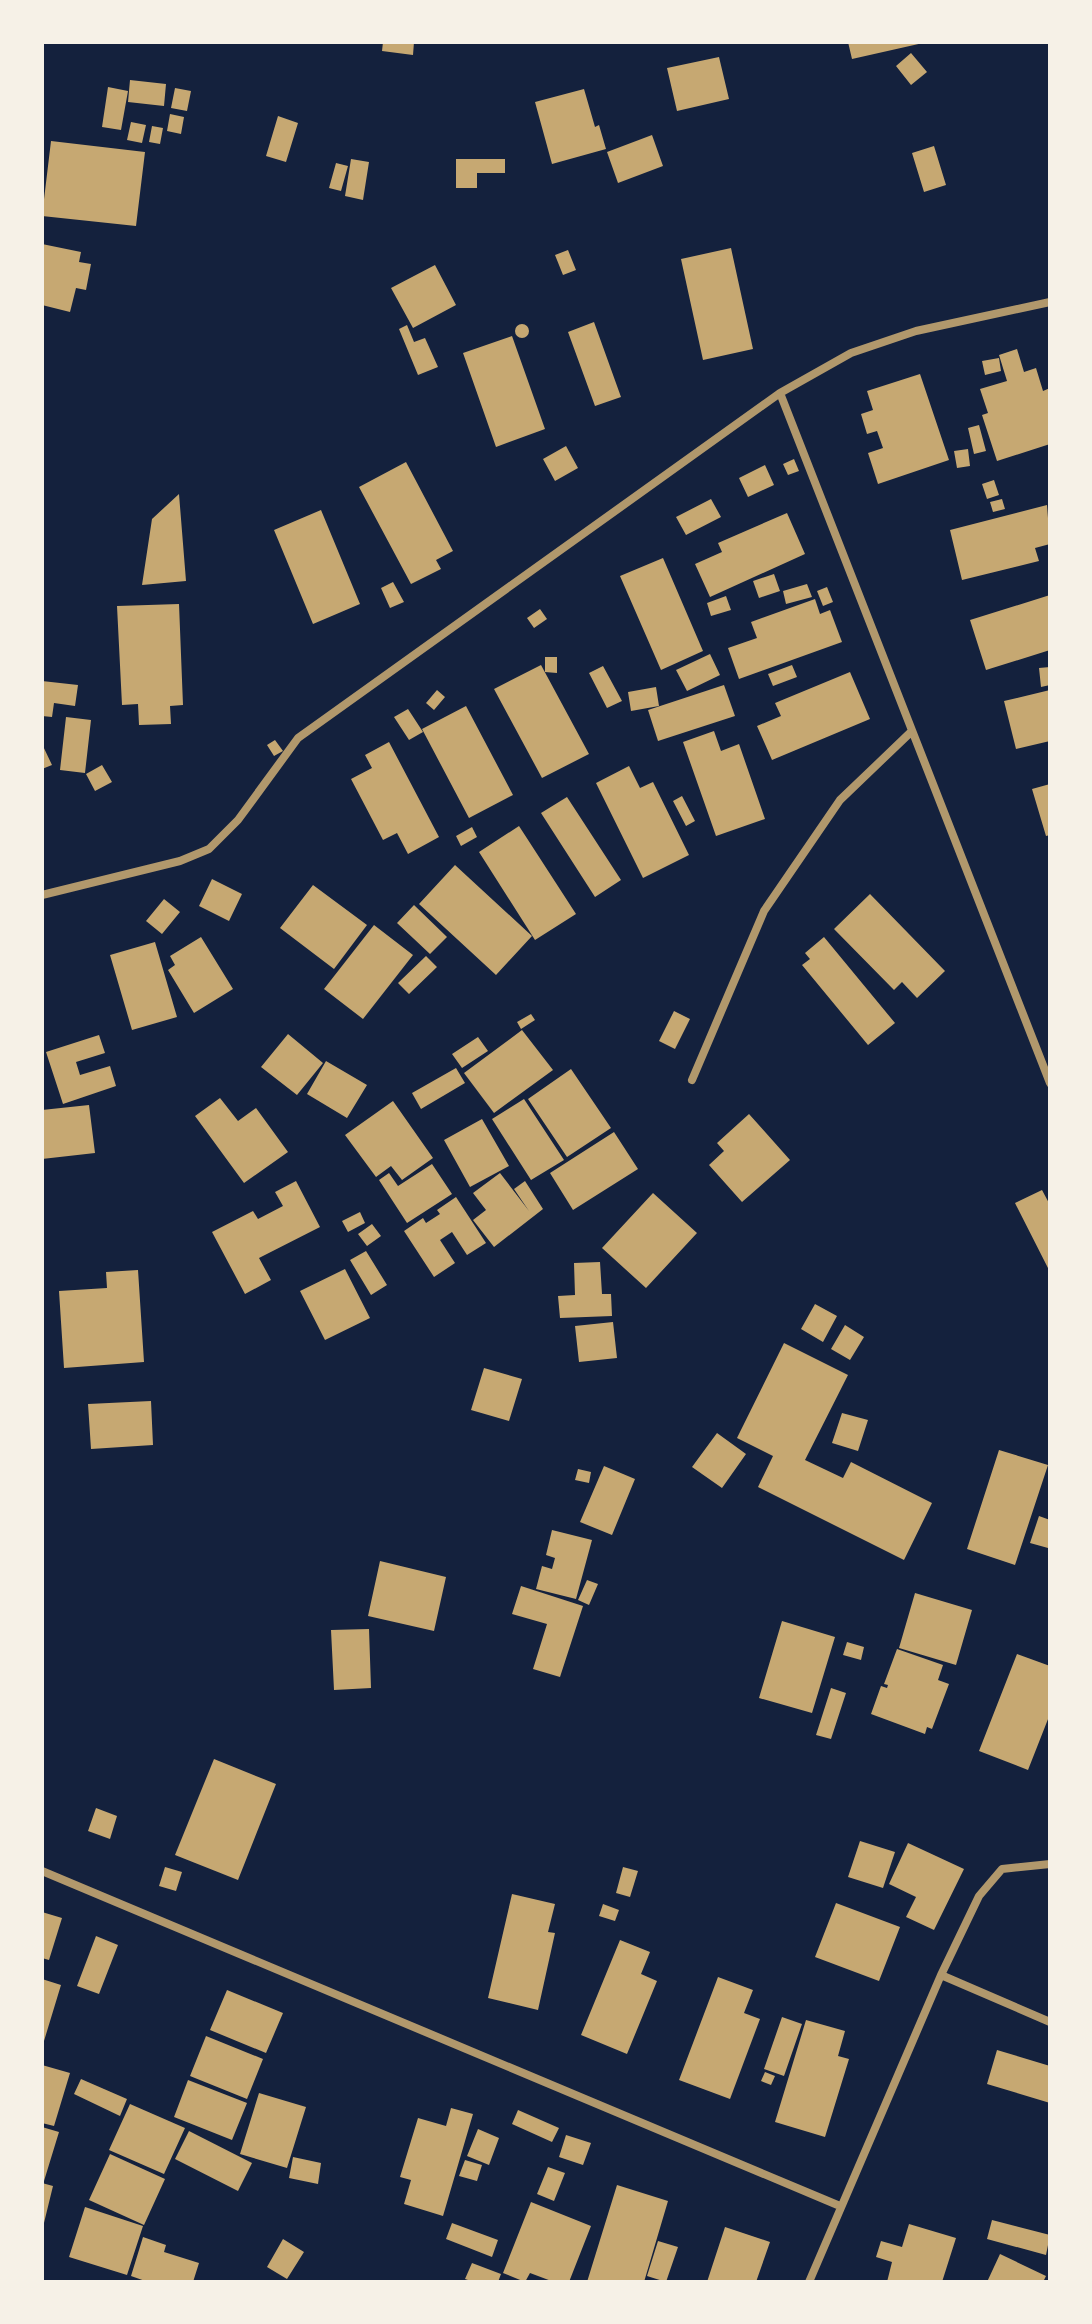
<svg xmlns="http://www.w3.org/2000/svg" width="1092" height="2324" viewBox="0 0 1092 2324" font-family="'Noto Sans',sans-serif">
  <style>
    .building { fill: #c6a872 }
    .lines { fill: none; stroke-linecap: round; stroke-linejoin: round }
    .minor { stroke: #b1986c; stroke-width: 8 }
  </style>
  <rect width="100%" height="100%" fill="#14213d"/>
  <path class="building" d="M383,42h31l-1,13 -31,-4z
    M848,42h75v1l-71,16z
    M911,53l16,19 -16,13 -15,-19z
    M719,57l10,42 -52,12 -10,-43z
    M130,80l36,4 -2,22 -36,-4z
    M108,87l20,4 -7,39 -19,-3z
    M175,88l16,3 -4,20 -16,-3z
    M584,89l11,38 4,-2 7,24 -54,15 -17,-62z
    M170,114l14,3 -3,17 -14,-3z
    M278,116l20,7 -12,39 -20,-6z
    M131,122l15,3 -4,18 -15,-3z
    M152,126l11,2 -3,16 -11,-2z
    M652,135l11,31 -45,17 -11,-31z
    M51,141l94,11 -9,74 -94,-10z
    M934,146l12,39 -22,7 -12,-39z
    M351,159l18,3 -6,38 -18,-4z
    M456,159h49v14h-28v15h-21z
    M336,163l12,3 -7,25 -12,-3z
    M42,244l39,8 -2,10 12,2 -5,26 -10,-2 -6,24 -28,-7z
    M731,248l22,101 -50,11 -22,-101z
    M568,250l8,20 -13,5 -8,-20z
    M435,265l21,40 -43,23 -22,-40z
    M594,322l27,75 -26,9 -27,-74z
    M515 331a7 7 0 1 1 14 0a7 7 0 1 1-14 0Z
    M407,325l7,17 11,-4 13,29 -20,8 -19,-46z
    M512,336l33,93 -49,18 -33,-94z
    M1017,349l7,23 12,-4 7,23 7,-3v56l-53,17 -15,-46 6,-2 -8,-24 27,-8 -8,-26z
    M999,358l2,13 -16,4 -3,-14z
    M920,374l29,86 -71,24 -10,-31 15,-5 -6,-17 -10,3 -6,-20 12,-4 -6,-19z
    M979,425l7,26 -12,3 -6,-26z
    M566,446l12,22 -23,13 -12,-22z
    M968,449l2,17 -13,2 -3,-17z
    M794,459l5,12 -11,4 -5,-11z
    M406,462l47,89 -17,9 5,9 -30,15 -52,-97z
    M765,465l9,20 -26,12 -9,-19z
    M994,480l5,15 -12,4 -5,-15z
    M179,494l7,87 -44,4 10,-66z
    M711,499l10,18 -35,18 -10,-18z
    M1002,499l3,10 -12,3 -3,-10z
    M1047,505l3,39 -15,4 4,13 -77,19 -12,-50z
    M321,510l39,94 -47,20 -39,-94z
    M787,513l18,41 -95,43 -15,-33 27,-12 -4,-9z
    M663,558l40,93 -42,19 -41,-94z
    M774,574l6,17 -21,7 -6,-17z
    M393,582l11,20 -14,6 -9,-20z
    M807,584l5,13 -26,7 -3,-13z
    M827,587l6,15 -10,4 -6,-15z
    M1050,595v55l-64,20 -16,-50z
    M726,596l5,14 -20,6 -4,-13z
    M815,599l5,15 10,-4 12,32 -103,37 -11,-31 29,-10 -6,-16z
    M179,604l4,101 -13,1 1,18 -32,1 -1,-21 -16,1 -5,-99z
    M540,609l7,10 -13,9 -7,-10z
    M710,654l10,21 -33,16 -11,-21z
    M545,657h12v16l-12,-1z
    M541,665l48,89 -47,24 -48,-89z
    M792,665l5,12 -24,9 -5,-12z
    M603,666l19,35 -15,7 -18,-35z
    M1050,667v18l-9,2 -2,-19z
    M850,672l20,47 -98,41 -15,-34 24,-10 -6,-13z
    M42,681l36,4 -3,21 -21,-3 -2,14 -10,-1z
    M724,685l11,31 -77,25 -10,-31z
    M656,687l3,19 -28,5 -3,-19z
    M437,690l8,7 -11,13 -8,-7z
    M1050,690v51l-34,8 -12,-48z
    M466,706l47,89 -44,23 -47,-89z
    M408,709l15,23 -14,8 -15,-23z
    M66,717l25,3 -6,53 -25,-3z
    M714,731l7,20 18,-7 26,75 -49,17 -33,-94z
    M275,740l8,11 -9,5 -7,-11z
    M389,742l50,95 -31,17 -11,-21 -14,7 -32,-61 21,-11 -7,-13z
    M42,744l10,21 -10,4z
    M102,765l10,17 -17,9 -9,-17z
    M629,766l11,22 13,-6 36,73 -46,23 -47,-95z
    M1050,784v51l-4,1 -14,-47z
    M682,796l13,25 -9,5 -13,-25z
    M567,797l54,83 -26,17 -54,-84z
    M519,826l57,88 -41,26 -56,-88z
    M472,827l5,10 -16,9 -5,-10z
    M455,865l77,71 -36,39 -77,-71z
    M212,879l30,15 -13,27 -30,-15z
    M313,885l54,40 -33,44 -54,-41z
    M870,894l75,77 -28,27 -15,-16 -8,8 -60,-61z
    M164,899l16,13 -18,22 -16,-13z
    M414,905l33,32 -17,17 -33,-31z
    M374,925l39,30 -50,64 -39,-30z
    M201,937l32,52 -39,24 -26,-43 7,-5 -5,-9z
    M824,937l71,86 -27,22 -66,-80 8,-6 -5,-6z
    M155,942l22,75 -45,13 -22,-75z
    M426,956l11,11 -28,27 -11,-11z
    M674,1011l16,8 -15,30 -16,-8z
    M531,1014l4,6 -14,9 -4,-7z
    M522,1030l31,40 -59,43 -30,-40z
    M288,1034l35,29 -26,32 -36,-28z
    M99,1035l6,18 -29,9 4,13 30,-9 6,20 -53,18 -17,-52z
    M478,1037l10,14 -26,17 -10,-14z
    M326,1061l41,24 -20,33 -40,-24z
    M456,1068l9,15 -44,26 -9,-16z
    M571,1069l40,59 -44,29 -39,-58z
    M220,1098l18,23 18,-13 32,44 -44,31 -49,-67z
    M524,1099l40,61 -33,20 -39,-61z
    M393,1101l40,57 -31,22 -11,-14 -15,11 -31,-42z
    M89,1105l6,48 -53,6v-49z
    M749,1114l41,46 -48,42 -33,-37 15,-14 -7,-8z
    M482,1119l27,47 -39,21 -26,-47z
    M614,1132l24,37 -65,41 -23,-37z
    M432,1164l20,30 -45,29 -28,-43 10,-7 9,13z
    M500,1173l29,38 -15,-22 11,-8 18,28 -49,38 -21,-27 13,-10 -13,-17z
    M296,1181l24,46 -61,31 12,22 -26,14 -33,-62 41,-21 5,8 25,-13 -8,-14z
    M1042,1190l8,15v67l-35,-69z
    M653,1193l44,40 -51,55 -44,-40z
    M456,1197l30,46 -19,12 -15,-23 -12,8 15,23 -21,14 -30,-46 19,-13 3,5 14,-9 -3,-4z
    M360,1212l5,11 -17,9 -6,-11z
    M372,1224l9,12 -14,10 -9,-12z
    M366,1251l21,34 -16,10 -21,-35z
    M600,1262l2,32h9l1,22 -52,2 -2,-22 17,-1 -1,-32z
    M345,1269l25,49 -45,22 -25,-49z
    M138,1270l6,92 -80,6 -5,-77 48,-3 -1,-16z
    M815,1304l22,12 -14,26 -22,-13z
    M613,1322l4,36 -38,4 -4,-36z
    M845,1325l19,12 -14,23 -19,-11z
    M784,1343l64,32 -43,85 38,18 8,-16 81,41 -28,57 -146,-73 15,-31 -36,-18z
    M484,1368l38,11 -13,42 -38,-11z
    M151,1401l2,44 -62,4 -3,-45z
    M842,1413l26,7 -10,31 -26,-8z
    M717,1433l29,21 -24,34 -30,-21z
    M999,1450l49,15 -33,100 -48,-16z
    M604,1466l31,13 -23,56 -32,-13z
    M578,1469l13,3 -2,11 -14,-3z
    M1039,1516l11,4 -2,28 -18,-5z
    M552,1530l40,10 -16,59 -40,-10 6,-23 10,3 3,-11 -9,-3z
    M380,1561l66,16 -12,54 -66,-15z
    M587,1580l11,4 -9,21 -11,-5z
    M521,1586l62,20 -23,71 -27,-8 14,-45 -35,-10z
    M915,1593l57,17 -16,55 -57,-17z
    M782,1621l53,16 -23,76 -53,-15z
    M369,1629l2,59 -37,2 -3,-60z
    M847,1642l17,5 -3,13 -18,-5z
    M897,1649l46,16 -5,15 11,4 -17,45 -5,-2 -2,7 -54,-20 10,-28 6,2 1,-3 -4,-1z
    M1017,1654l33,12v48l-22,56 -49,-19z
    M831,1688l15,5 -15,46 -15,-4z
    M214,1759l62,25 -38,96 -63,-25z
    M96,1808l21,8 -7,23 -22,-8z
    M860,1841l35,11 -12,36 -35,-11z
    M908,1843l56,26 -30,61 -28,-13 10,-20 -27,-13z
    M165,1867l17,5 -6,19 -17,-5z
    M623,1867l15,4 -8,26 -14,-4z
    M512,1894l43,10 -7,28 7,1 -17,77 -50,-12z
    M836,1903l64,24 -21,54 -64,-24z
    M603,1904l16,6 -4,11 -16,-5z
    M42,1912l20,6 -13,42 -7,-2z
    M96,1936l22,9 -19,49 -22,-8z
    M620,1940l30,12 -9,22 16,7 -30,73 -46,-19z
    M718,1977l35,13 -9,23 16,6 -30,80 -51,-19z
    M42,1979l19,6 -17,56 -2,-1z
    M227,1990l56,23 -17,40 -56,-23z
    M782,2017l20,7 -18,52 -20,-7z
    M806,2020l39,11 -7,25 11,3 -24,78 -50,-15z
    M206,2036l57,23 -16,40 -57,-23z
    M997,2050l53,16v37l-63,-19z
    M42,2065l28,8 -16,53 -12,-3z
    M765,2072l10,4 -4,9 -10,-4z
    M81,2079l46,20 -7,17 -46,-22z
    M188,2080l59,23 -15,37 -58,-23z
    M259,2093l47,14 -19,61 -47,-14z
    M130,2104l55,24 -21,46 -55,-24z
    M451,2108l22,6 -30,102 -39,-12 7,-24 -11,-3 18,-59 28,8z
    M518,2110l41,18 -7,14 -40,-18z
    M42,2127l17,5 -15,49 -2,-1z
    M478,2129l21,9 -10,27 -22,-9z
    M189,2131l63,32 -14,28 -63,-32z
    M566,2135l25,8 -8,22 -24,-8z
    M110,2154l55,25 -21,46 -55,-25z
    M293,2157l28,6 -3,21 -29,-6z
    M465,2160l17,5 -5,16 -18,-5z
    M548,2167l17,6 -11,28 -17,-7z
    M42,2183l11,3 -10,41h-1z
    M617,2185l51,16 -24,81h-57z
    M531,2202l60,24 -22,56h-15l-24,-9 -5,9 -22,-9z
    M85,2207l58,19 -16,49 -58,-18z
    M992,2220l58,15 -4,20 -59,-16z
    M452,2223l46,17 -6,17 -46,-18z
    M909,2224l47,14 -14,44h-55l5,-20 -16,-5 5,-16 21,6z
    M725,2227l45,15 -14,40h-49z
    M143,2237l23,8 -2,7 35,11 -6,19h-45l-17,-6z
    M283,2239l21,13 -17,27 -20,-12z
    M658,2241l20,6 -12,35 -19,-6z
    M1000,2254l46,22 -3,6h-56z
    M472,2263l29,11 -3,8h-24l-9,-3z"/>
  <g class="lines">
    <path class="minor" d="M780,393l270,690
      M42,895l138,-34 29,-12 29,-29 60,-82 482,-345 71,-40 65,-22 134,-29
      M692,1080l72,-169 76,-111 72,-69
      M42,1871l798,335
      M941,1975l109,47
      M809,2282l132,-307 38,-79 23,-27 48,-5"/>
  </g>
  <rect width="1092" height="2324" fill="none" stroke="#f6f1e7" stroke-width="88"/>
</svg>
